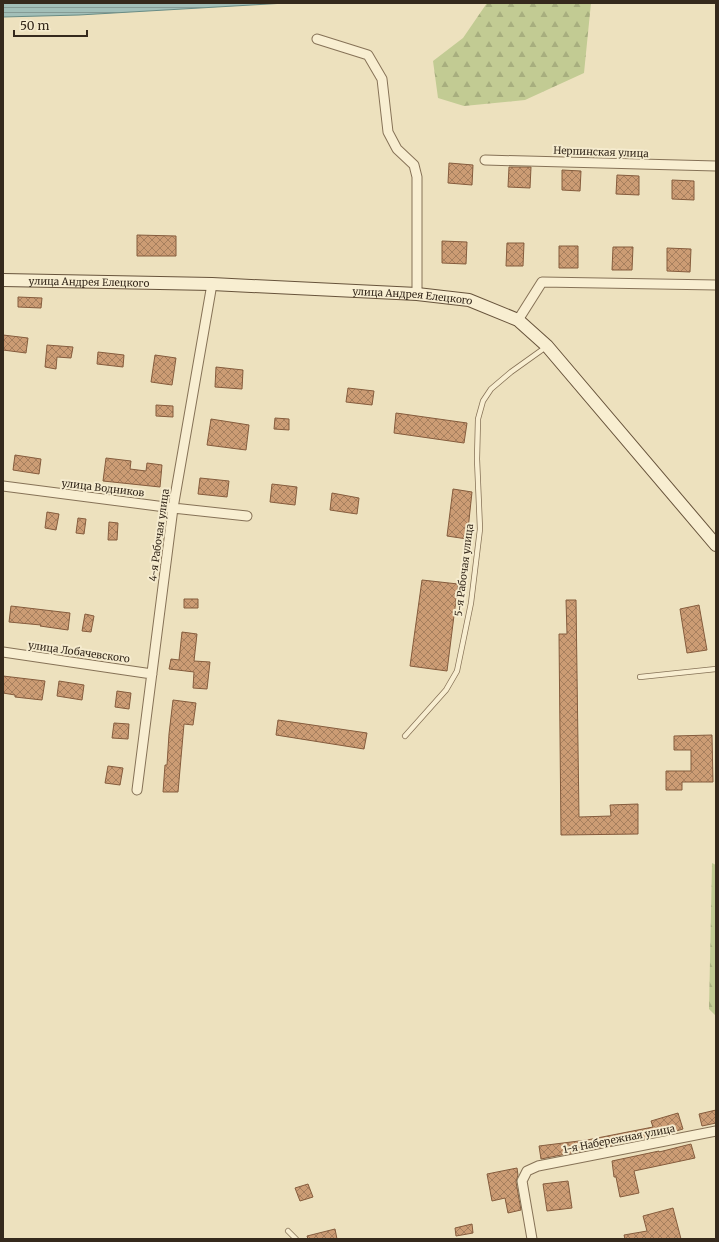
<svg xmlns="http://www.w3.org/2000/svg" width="719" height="1242" viewBox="0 0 719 1242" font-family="Merriweather,serif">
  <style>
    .forest { fill: url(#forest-firs) }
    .water { fill: url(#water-rules); stroke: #698c85 }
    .building { fill: url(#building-cross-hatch); stroke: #855c3d }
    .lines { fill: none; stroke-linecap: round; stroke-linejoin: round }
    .lane-casing { stroke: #867257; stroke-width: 6 }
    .street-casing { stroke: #867257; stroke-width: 11 }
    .secondary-casing { stroke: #67533b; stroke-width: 14 }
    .lane { stroke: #f8eed1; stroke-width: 4.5 }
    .street { stroke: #f8eed1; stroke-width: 9 }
    .secondary { stroke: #f8eed1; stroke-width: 12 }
    .labels { text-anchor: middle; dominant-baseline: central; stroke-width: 4; stroke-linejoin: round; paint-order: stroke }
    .street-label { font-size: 10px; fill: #35291c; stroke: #f5ebce }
  </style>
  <defs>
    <pattern id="forest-firs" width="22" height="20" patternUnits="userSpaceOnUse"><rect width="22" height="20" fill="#c2cb93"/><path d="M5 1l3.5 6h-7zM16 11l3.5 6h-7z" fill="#a7ae7e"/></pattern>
    <pattern id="water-rules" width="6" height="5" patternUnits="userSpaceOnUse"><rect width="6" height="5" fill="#a2bfb8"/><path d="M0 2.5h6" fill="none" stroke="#859b95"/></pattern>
    <pattern id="building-cross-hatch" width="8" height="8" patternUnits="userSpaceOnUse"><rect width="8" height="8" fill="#cc9c74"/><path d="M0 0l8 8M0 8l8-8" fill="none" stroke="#a67f5e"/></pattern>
  </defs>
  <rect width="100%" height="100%" fill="#ede1be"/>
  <path class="forest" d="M487,3h104l-7,70 -59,27 -61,6 -26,-8 -5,-37 30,-23z
    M712,863l4,2v151l-7,-7z"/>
  <path class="water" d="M3,3h283l-207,12 -76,2z"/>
  <path class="building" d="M449,163l24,2 -1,20 -24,-2z
    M509,167h22l-1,21 -22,-1z
    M562,170l19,1 -1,20 -18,-1z
    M617,175l22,1v19l-23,-1z
    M672,180l22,1v19l-22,-1z
    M137,235l39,1v20h-39z
    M442,241l25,1 -1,22 -24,-1z
    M507,243h17l-1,23h-17z
    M559,246h19v22h-19z
    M613,247h20l-1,23h-20z
    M667,248l24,1 -1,23 -23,-1z
    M18,297l24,1 -1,10 -23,-1z
    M3,335l25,3 -2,15 -23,-3z
    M47,345l26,2 -2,11 -14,-1 -1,12 -11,-2z
    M98,352l26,3 -1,12 -26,-3z
    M155,355l21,3 -4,27 -21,-3z
    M216,367l27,3 -1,19 -27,-2z
    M348,388l26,3 -2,14 -26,-3z
    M156,405l17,1v11l-17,-1z
    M396,413l71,10 -3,20 -70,-10z
    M275,418l14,1v11l-15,-1z
    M211,419l38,6 -3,25 -39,-5z
    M15,455l26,4 -2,15 -26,-4z
    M106,458l25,3 -1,8 16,2 1,-8 15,2 -2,22 -57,-6z
    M200,478l29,3 -2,16 -29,-3z
    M272,484l25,3 -2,18 -25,-3z
    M453,489l19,3 -5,47 -20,-3z
    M332,493l27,5 -2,16 -27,-4z
    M47,512l12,2 -3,16 -11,-2z
    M78,518l8,1 -2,15 -8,-1z
    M109,522l9,1 -1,17h-9z
    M422,580l36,4 -11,87 -37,-5z
    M184,599h14v9h-14z
    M566,600h10l3,217 32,-1 -1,-11 28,-1v30l-77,1 -2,-201h8z
    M699,605l8,45 -20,3 -7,-44z
    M11,606l59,7 -2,17 -28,-4 1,-1 -32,-3z
    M85,614l9,2 -3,16 -9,-1z
    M182,632l15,2 -3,27 16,1 -3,27 -14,-1 1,-16 -25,-3 2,-10 8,1z
    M3,676l42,5 -3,19 -27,-3v-2l-12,-2z
    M59,681l25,4 -2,15 -25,-4z
    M117,691l14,2 -2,16 -14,-2z
    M173,700l23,3 -3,22 -9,-1 -6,68h-15l2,-27h2l2,-31z
    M278,720l89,13 -3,16 -88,-14z
    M114,723l15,1 -1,15 -16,-1z
    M712,735l1,47h-31v8h-16v-19h25v-21h-17v-14z
    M108,766l15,2 -3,17 -15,-2z
    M716,1110v13l-14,3 -3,-12z
    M678,1113l5,16 -20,6 -122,24 -2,-13 48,-6 66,-13 -2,-6z
    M691,1144l4,14 -61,13 5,22 -19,4 -4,-20h-2l-2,-16 47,-10v1z
    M517,1168l1,7 -2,7 5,28 -13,3 -3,-15 -13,3 -5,-27z
    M568,1181l4,27 -25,3 -4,-27z
    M308,1184l5,13 -13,4 -5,-13z
    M673,1208l8,31h-56l-1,-4 23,-4 -4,-15z
    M472,1224l1,9 -17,3 -1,-8z
    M335,1229l2,10h-29l-1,-3z"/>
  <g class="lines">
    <g class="lane-casing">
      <path id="lane" d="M640,677l76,-8
        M405,736l41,-46 11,-19 14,-68 9,-74 -3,-70 1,-40 5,-18 8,-12 20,-17 35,-25
        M288,1231l8,8"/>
    </g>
    <g class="street-casing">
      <path id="street" d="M317,39l51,16 14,24 6,53 9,17 17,16 3,12v117
        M485,160l231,6
        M518,320l24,-38 174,3
        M3,486l170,22 74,8
        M3,652l149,22
        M137,790l36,-282 39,-224
        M532,1239l-10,-58 5,-10 11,-5 178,-35"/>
    </g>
    <g class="secondary-casing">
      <g id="secondary">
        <path id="s1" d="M3,280l209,4 205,10 52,6 49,20 29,26 169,199"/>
      </g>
    </g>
    <use href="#lane" class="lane"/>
    <use href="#street" class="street"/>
    <use href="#secondary" class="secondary"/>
  </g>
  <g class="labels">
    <g class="street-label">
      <text transform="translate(601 152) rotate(2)">Нерпинская улица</text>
      <text stroke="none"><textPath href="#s1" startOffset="86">улица Андрея Елецкого</textPath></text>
      <text stroke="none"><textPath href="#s1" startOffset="410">улица Андрея Елецкого</textPath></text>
      <text transform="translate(103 488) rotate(7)">улица Водников</text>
      <text transform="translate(159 535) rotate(-82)">4-я Рабочая улица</text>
      <text transform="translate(464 570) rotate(-83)">5-я Рабочая улица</text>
      <text transform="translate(79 652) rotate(8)">улица Лобачевского</text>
      <text transform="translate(619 1139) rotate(-11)">1-я Набережная улица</text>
    </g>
  </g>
  <rect width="719" height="1242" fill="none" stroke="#35291c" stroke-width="8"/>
  <path d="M14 30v6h73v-6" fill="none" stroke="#35291c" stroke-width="2"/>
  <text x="20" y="30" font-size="12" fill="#35291c" stroke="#f5ebce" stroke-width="3" paint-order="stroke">50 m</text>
</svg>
